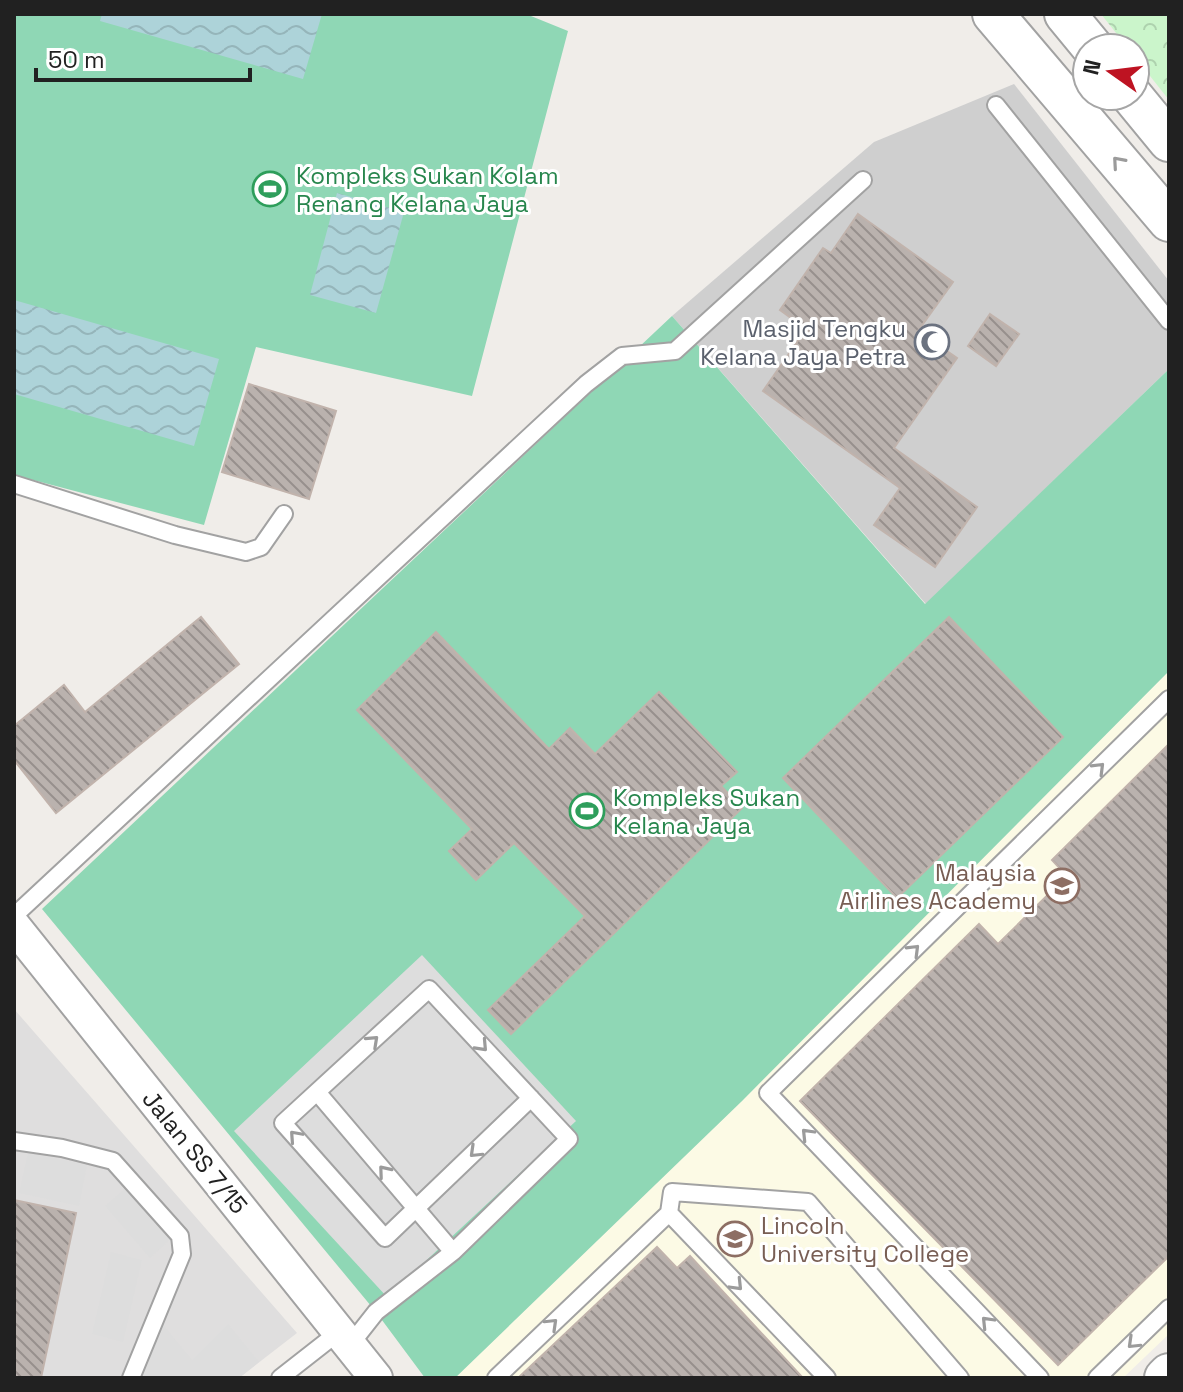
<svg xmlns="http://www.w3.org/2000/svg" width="1183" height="1392" viewBox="0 0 1183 1392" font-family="'Space Grotesk',sans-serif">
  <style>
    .residential { fill: #dfdede }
    .education { fill: #fcfae5 }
    .religious { fill: #cfcfcf }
    .park { fill: url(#park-crowns) }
    .pitch { fill: #8fd7b5 }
    .parking { fill: #ddd }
    .water { fill: url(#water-waves) }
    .building { fill: url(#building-back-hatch); stroke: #c1b3ac; stroke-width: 2 }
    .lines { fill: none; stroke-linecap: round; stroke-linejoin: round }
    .service-casing { stroke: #a2a2a2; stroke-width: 20 }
    .minor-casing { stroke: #a2a2a2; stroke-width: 36 }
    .tertiary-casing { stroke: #a2a2a2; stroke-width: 44 }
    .service { stroke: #fff; stroke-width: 16 }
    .minor { stroke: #fff; stroke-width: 32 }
    .tertiary { stroke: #fff; stroke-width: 40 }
    .oneway { stroke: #9b9b9b }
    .labels { text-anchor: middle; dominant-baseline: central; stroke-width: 6; stroke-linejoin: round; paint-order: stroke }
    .leisure-label { font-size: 24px; fill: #27864d; stroke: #fff; text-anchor: start }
    .worship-label { font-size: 24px; fill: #5b616d; stroke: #fff; text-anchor: end }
    .education-label { font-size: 24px; fill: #785e54; stroke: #fff; text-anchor: end }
    .street-label { font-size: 24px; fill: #212121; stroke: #fff }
  </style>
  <defs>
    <pattern id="park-crowns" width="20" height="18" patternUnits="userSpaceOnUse" patternTransform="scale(2)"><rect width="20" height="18" fill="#cbf5cb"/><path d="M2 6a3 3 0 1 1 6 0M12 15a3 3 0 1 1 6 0" fill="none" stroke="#aed2ae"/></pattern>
    <pattern id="water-waves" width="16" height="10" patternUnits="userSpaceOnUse" patternTransform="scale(2)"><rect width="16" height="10" fill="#add3d9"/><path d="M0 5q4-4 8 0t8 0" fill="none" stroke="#95b5ba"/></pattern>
    <pattern id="building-back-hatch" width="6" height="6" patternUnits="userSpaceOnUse" patternTransform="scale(2)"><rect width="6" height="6" fill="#bab2ae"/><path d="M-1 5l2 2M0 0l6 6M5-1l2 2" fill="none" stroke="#97908d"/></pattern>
  </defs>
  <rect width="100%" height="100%" fill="#f0ede9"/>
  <path class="residential" d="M14,1009l283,324 -58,45h-225z"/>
  <path class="education" d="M1169,671v663l-46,44h-668l287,-277z"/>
  <path class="religious" d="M1014,84l155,197v88l-243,235 -254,-288 202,-174z"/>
  <path class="park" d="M1101,14h68v86l-34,-43v-9h-7z"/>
  <path class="pitch" d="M14,14h512l42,17 -96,365 -216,-49 -52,178 -190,-50z
    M672,316l253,288 244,-235v302l-427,430 -287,277h-30l-49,-66 -334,-403z"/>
  <path class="parking" d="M422,955l154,166 -189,176 -153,-166z
    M28,1153l59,12 -8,41 -60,-13z
    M129,1185l45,51 -24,22 -45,-52z
    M111,1252l31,8 -19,82 -31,-8z
    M160,1321l32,39 36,-36 31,38 -20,16h-104z"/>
  <path class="water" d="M102,14h220l-19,65 -203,-58z
    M337,193l67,19 -28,101 -66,-18z
    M14,300l205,59 -25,87 -180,-52z"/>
  <path class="building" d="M858,214l95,68 -35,49 39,27 -63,90 83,59 -42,60 -61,-42 26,-37 -137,-97 43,-62 -26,-19 43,-62 8,5z
    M990,314l29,20 -23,32 -28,-20z
    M249,384l87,27 -27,88 -87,-27z
    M201,617l38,47 -183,149 -42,-53v-34l50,-41 21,27z
    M949,617l114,120 -166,161 -114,-120z
    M436,632l113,117 21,-21 25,26 64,-62 78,80 -16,14 21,22 -231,226 -23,-24 97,-94 -71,-73 -38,37 -27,-29 23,-22 -115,-119z
    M1169,744v512l-111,109 -258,-264 179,-177 19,20 69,-68 -15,-16z
    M14,1200l62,13 -35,165h-27z
    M657,1247l20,21 13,-12 113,122h-285z"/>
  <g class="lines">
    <g class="service-casing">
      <path id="service" d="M996,105l173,216
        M14,484l161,51 71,17 15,-5 23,-33
        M14,916l572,-532 36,-28 53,-5 188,-171
        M317,1092l136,160
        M14,1141l48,7 51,13 67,75 2,18 -51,124
        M669,1213l3,-21 136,10 152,176
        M350,1345l26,-33 77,-60 116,-113 -140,-150 -146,134 102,115 146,-140
        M280,1378l60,-47
        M496,1378l173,-165 158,165
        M1040,1378l-272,-285 401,-394
        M1097,1378l72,-70"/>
    </g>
    <g class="minor-casing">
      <path id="minor" d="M14,926l362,452"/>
    </g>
    <g class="tertiary-casing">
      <path id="tertiary" d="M993,14l176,207
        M1065,14l28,34
        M1132,96l37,45
        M1165,1378l4,-4"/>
    </g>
    <use href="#service" class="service"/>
    <use href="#minor" class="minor"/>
    <use href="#tertiary" class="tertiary"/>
  </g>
  <defs><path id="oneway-chevron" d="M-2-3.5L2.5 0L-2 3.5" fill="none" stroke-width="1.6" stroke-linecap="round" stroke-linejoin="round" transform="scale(2)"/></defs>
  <g class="oneway">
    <use href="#oneway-chevron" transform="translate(1118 162) rotate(-131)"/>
    <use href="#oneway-chevron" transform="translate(1099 768) rotate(-45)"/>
    <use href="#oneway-chevron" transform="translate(914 950) rotate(-45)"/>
    <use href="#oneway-chevron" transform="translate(373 1041) rotate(-43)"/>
    <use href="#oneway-chevron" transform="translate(482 1046) rotate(47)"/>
    <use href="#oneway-chevron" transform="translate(807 1134) rotate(-134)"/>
    <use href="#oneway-chevron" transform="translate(295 1136) rotate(-132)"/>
    <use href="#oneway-chevron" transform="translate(475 1152) rotate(136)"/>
    <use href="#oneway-chevron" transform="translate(384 1171) rotate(-130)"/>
    <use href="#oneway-chevron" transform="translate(737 1285) rotate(46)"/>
    <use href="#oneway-chevron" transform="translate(987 1322) rotate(-134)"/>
    <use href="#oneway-chevron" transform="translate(552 1324) rotate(-44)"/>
    <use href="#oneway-chevron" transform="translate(1133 1343) rotate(136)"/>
  </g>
  <defs>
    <g id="stadium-ring" transform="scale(1.8)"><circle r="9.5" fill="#fff" stroke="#2e9e5b" stroke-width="1.5"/><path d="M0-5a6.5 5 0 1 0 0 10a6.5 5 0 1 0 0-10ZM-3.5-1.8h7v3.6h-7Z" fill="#2e9e5b"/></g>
    <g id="mosque-ring" transform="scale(1.8)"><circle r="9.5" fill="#fff" stroke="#6b7280" stroke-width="1.5"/><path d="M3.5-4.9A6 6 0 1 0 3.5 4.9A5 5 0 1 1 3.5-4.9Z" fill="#6b7280"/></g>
    <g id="university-ring" transform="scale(1.8)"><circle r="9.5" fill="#fff" stroke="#8d6e63" stroke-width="1.5"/><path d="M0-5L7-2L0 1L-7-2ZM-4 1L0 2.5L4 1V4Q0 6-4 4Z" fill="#8d6e63"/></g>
  </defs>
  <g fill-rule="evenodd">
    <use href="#stadium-ring" x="270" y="189"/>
    <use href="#mosque-ring" x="932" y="342"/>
    <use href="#stadium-ring" x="587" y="811"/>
    <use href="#university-ring" x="1062" y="886"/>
    <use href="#university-ring" x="735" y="1239"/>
  </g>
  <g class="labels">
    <g class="leisure-label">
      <text x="296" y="175">Kompleks Sukan Kolam<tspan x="296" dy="28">Renang Kelana Jaya</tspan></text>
      <text x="613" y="797">Kompleks Sukan<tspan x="613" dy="28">Kelana Jaya</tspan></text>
    </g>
    <g class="worship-label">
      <text x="906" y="328">Masjid Tengku<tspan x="906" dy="28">Kelana Jaya Petra</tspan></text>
    </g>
    <g class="education-label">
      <text x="1036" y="872">Malaysia<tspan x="1036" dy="28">Airlines Academy</tspan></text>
      <text x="761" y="1225" text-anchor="start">Lincoln<tspan x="761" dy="28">University College</tspan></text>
    </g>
    <g class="street-label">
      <text transform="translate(195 1152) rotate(51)">Jalan SS 7/15</text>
    </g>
  </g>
  <rect width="1183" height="1392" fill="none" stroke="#212121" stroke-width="32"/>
  <g transform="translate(1111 72) rotate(284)"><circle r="38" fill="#ffffff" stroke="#a6a6a6" stroke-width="2"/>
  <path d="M0-6L14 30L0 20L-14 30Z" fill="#be1322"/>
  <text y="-12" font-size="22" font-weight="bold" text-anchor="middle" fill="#212121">N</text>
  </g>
  <path d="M36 68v12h214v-12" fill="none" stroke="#212121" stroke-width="4"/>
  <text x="48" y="68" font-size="24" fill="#212121" stroke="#ffffff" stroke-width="6" paint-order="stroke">50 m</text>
</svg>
